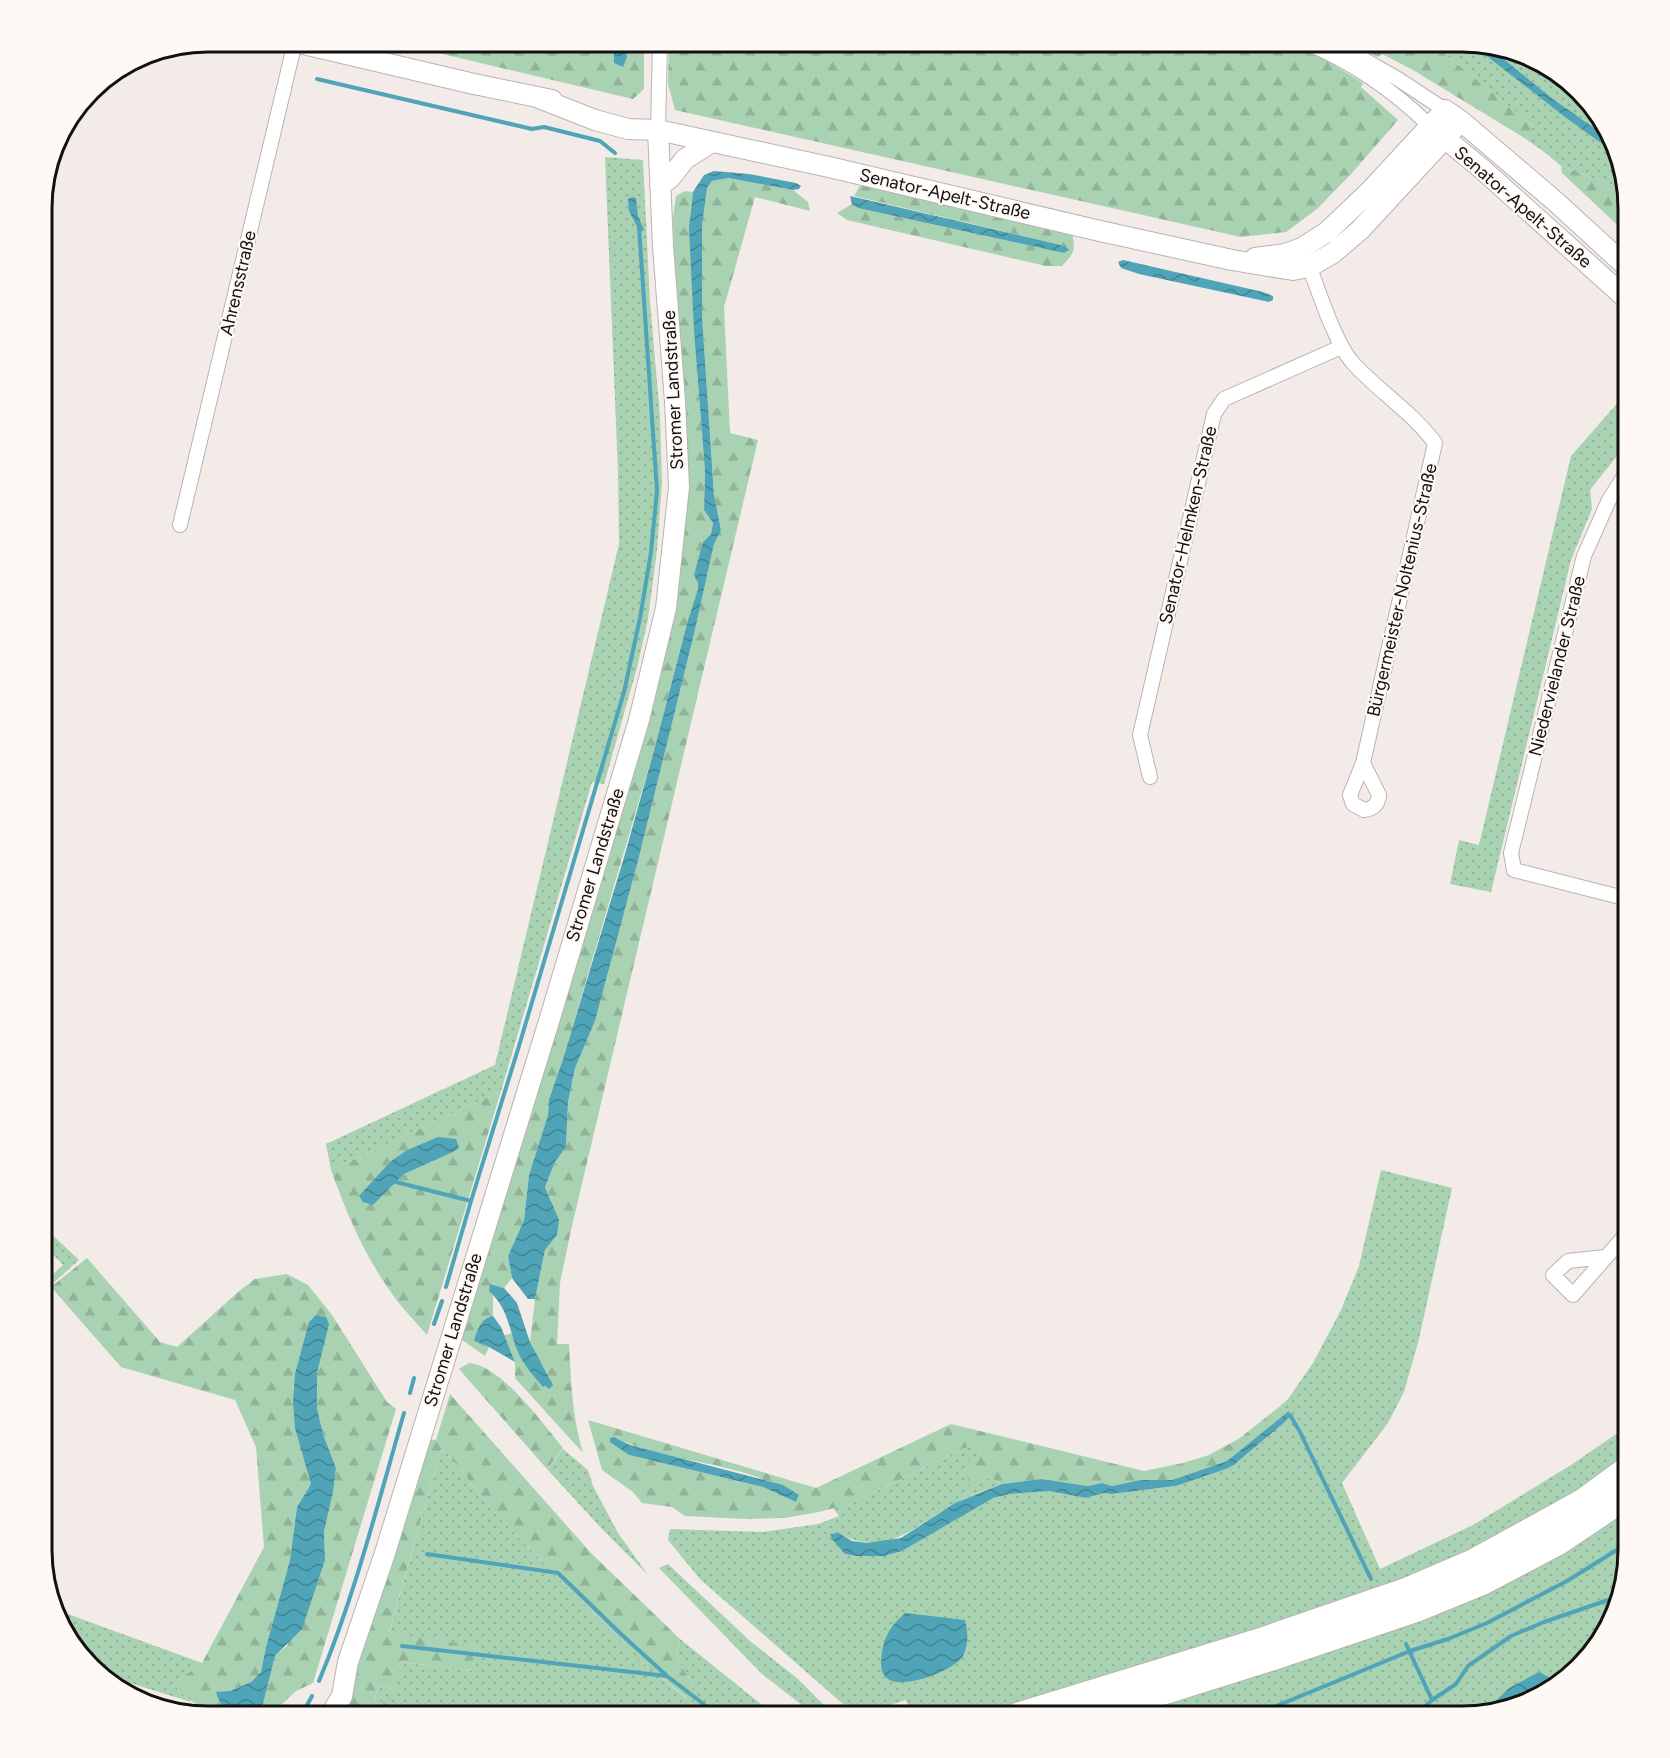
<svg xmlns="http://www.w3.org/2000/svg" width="1670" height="1758" viewBox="0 0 1670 1758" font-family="Figtree,sans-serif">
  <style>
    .grass { fill: url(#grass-dots) }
    .forest { fill: url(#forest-firs); fill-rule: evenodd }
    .park { fill: #a9d2b2 }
    .water { fill: url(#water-waves) }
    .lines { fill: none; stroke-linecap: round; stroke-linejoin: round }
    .stream { stroke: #4fa4b7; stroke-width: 4 }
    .street-casing { stroke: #bab3b0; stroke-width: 16 }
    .secondary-casing { stroke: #bab3b0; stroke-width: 22 }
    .highway-casing { stroke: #bab3b0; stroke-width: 28 }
    .street { stroke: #fff; stroke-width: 14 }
    .secondary { stroke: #fff; stroke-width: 20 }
    .highway { stroke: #fff; stroke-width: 26 }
    .labels { text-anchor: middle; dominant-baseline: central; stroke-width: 4.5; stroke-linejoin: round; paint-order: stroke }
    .street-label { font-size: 18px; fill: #131110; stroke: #fff9f6 }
    .rim { fill: none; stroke: #131110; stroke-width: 3 }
  </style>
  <defs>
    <pattern id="grass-dots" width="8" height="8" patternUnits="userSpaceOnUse" patternTransform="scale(1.5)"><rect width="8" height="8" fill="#a9d2b2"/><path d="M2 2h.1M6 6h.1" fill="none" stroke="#91b398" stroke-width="1.8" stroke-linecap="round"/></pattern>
    <pattern id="forest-firs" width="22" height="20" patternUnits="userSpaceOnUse" patternTransform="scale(1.5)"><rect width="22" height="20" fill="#a9d2b2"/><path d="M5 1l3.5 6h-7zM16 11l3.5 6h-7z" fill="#91b398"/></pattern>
    <pattern id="water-waves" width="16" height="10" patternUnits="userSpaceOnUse" patternTransform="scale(1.5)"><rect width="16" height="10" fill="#4fa4b7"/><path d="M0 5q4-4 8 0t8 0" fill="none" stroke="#408493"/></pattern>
  </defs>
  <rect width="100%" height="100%" fill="#f2ebe8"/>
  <path class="grass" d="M1430,42h39l10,7 87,69 53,38 6,34 -64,-24 -14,-12 -21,-15 7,-13z
    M1489,47l37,10 4,9 64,45 16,28 -57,-40z
    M605,157l38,3 7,142 10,114 2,68 -5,66 -9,69 -11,49 -33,116 -12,-2 -91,309 -170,79 -5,-26 169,-79 124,-521 -1,-72z
    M1628,391v51l-38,48 2,19 -21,51 -80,332 -41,-8 9,-44 20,5 92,-389z
    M1381,1170l71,18 -33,151 -15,53 -16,31 -46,60 38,86 93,-44 98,-60 57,-39v30l-7,6 -81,52 -73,39 -69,29 -136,46 -283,88h-68l-5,-16 -29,9 -34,-5 -142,-124 -33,-40 2,-11 93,3 55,-8 21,-8 -6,-8 17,-4 112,-55 14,-4 6,7 -13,35 21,-10 12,7c-16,6 -33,12 -48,20 -38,21 -69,56 -115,29l-7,3 13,18 11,2h28l18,-5 75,-45 16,-8 17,-4 39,-3 37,7 18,-5 7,1 65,-8 50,-17 8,-4 52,-44 4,-11 -11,-3 9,-8 25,-36 28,-53 18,-44z
    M42,1225l37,35 -37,33v-9l21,-19 -21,-22z
    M563,1449l25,21 5,16 25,47 30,42 -45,-45 -56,-61z
    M441,1450l8,5 43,55 69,71 80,80 45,37 8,-12 -18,-29 4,-18 96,77h-376l1,-5 -26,-11 3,-15 17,5 5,-28 71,9 5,-25 -87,-13z
    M1628,1509v40l-17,74 -40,52 -62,13 -25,24 -23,4h-331l56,-21z
    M668,1564l82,77 48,38 34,34 -1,3h-15l-54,-42 -103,-106z
    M54,1609l148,54 -21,15 -4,11 14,13 -87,-27 -21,-16z"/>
  <path class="forest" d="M392,42h222v21l13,-6 -1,-15h18v47l-11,10z
    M669,42h616l41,18 37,23 -2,4 37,33 -46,53 -35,36 -31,23 -45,5 -566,-127 -7,-26z
    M1344,42h86l103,84 -7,13 -113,-69 -31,-16 -4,3z
    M1561,166l64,24 3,19v26l-66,-62z
    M727,178l66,12 15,12 2,9 -55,-14 -31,110 6,126 28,7 -187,790 -11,53 -3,61h12c2,37 3,73 14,109l-68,-75v-16l-11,-27 9,-2 9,27 21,27 3,-1 3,2 1,-9 -20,-37 5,-43 10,-49 12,-15 -6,-35 -6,-13 10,-25 11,-15 2,-45 7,-34 20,-47 44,-164 56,-227 19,-86 7,-14 -7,-35 -12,-179v-90l5,-38 5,-7z
    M861,184l211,49c4,18 2,20 -10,33h-16l-199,-46 -10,-7 15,-9 6,4 206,45 1,-7 -211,-50z
    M685,191l8,1 -3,23 4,117 11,139 -1,39 9,13 -2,11 -8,8 -5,47 -10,31 -32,123 -93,316 -14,39 -1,17 -19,60 -5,45 -16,36 4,22 -8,10 -13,-4 -2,7 4,4v21c-12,2 -15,14 -19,25l15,6 -4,9 -27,-19 188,-611 16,-60 12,-60 1,-311 -2,-78 3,-21z
    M501,1091l-74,244c-13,-15 -28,-30 -39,-47 -25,-36 -42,-76 -57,-118zM438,1137l15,15 -49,22 -31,31 -13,-9 31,-35 16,-11z
    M87,1258l73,84 17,5 62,-56 16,-12 32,-5 21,11 24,30 55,87 9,7 -83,274 -17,8 -27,25h-14l2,-1 6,-11 12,-48 12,-10 38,-86 -1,-28 9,-40 3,-24 -13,-34 -6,-26v-35l11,-49 -7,-9 -16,142 6,27 -14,23 -7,53 -24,87 -5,25 -10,10 -21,9 5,21 10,4c-27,0 -49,-8 -68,-27l4,-11 21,-15 62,-116 -8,-100 -21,-47 -114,-33 -70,-80z
    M469,1363c32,2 74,61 94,85l-16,21 -88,-100z
    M450,1394l141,159 89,86 -4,18 18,29 -7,12 -46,-37 -80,-80 -69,-71 -43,-55 -8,-5 -52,182 87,14 -5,25 -70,-9 -5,28 -18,-5 -3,14 26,11 -1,6h-47l-8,-9 82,-268 9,1z
    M1279,1407l11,3 -63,51 -55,19h-32l-28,6 -10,-3 -14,3 -47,-7 -39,5 -12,-7 -21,11 -3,-25 16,-11 -6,-7 -14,4 -112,55 -31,8 -34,6 -39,1 -61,-3 -13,-9 -30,-4 -9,-11 -31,-22 -14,-50 228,68 135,-64 193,47 39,-8 26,-8 31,-17zM614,1437c44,22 96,23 143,40 13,5 26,17 39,25l-33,-15 -134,-32z"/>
  <path class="park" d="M1582,1660l-11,15 -56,32 9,-20z"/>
  <path class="water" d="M614,42h12l1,15 -4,10 -9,-4z
    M1469,42l20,5 64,52 57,40 9,17 -53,-38z
    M714,171l35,3 47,9 5,3 -2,3 -6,1 -65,-12 -16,3 -5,7 -5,38v90l12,179 7,35 -7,14 -19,86 -56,227 -44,164 -20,47 -7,34 -2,45 -11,15 -10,25 14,33 -2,15 -12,15 -10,49h-7l-16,-21 -4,-22 16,-36 5,-45 19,-60 1,-16 14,-40 62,-205 31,-111 32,-123 10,-31v-6l-4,-8 9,-33 8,-8 2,-11 -9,-13 1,-39 -11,-139 -5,-105 4,-35 11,-17z
    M850,196l215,50 4,4 -5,3 -206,-45 -6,-4z
    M632,197l4,1 2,18 6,14 -4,2 -11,-21 -1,-12z
    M1123,260l140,32 10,4v4l-4,2 -130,-28 -18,-6 -3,-6z
    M438,1137l18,2 3,9 -6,4 -49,22 -31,31 -10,-3 -4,-6 32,-35 16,-11z
    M490,1284l14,4 13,15 13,39 23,43 -4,4 -3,-3 -3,1c-7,-8 -15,-17 -21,-27 -14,-25 -10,-48 -33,-69z
    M316,1315l10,2 3,7 -12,49v35l6,26 13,34 -3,24 -9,40 1,28 -23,69 -27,27 -12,48 -6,11c-17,3 -37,-5 -41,-23l14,-1 21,-9 10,-10 5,-25 24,-87 7,-53 14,-23 -16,-56 -2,-26 2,-28 14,-52z
    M493,1316l8,11 14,35 -26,-15 -15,-6c3,-11 7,-23 19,-25z
    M1290,1410l-4,11 -52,44 -8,4 -50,17 -65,8 -7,-1 -18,5 -37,-7 -39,3 -17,4 -91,53 -18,5h-28l-11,-2 -13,-15 -2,-5 9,-1 13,8 15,2 34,-5 54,-35 47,-19 39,-5 47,7 14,-3 10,3 28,-6h32l55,-19z
    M614,1437l16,8 153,40 16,10 -3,7 -33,-15 -134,-32 -19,-13v-4z
    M905,1613l60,7c3,12 4,24 -2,36 -9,15 -63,35 -76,22 -8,-7 -6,-17 -5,-26 3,-18 10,-27 23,-39z
    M1539,1672l20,10 -44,25 -31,5 25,-24z"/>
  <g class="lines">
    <path class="stream" d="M317,79l215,50 12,-2 56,14 15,12
      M392,1181l79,20 48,-155 105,-354 16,-74 11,-66 6,-61 -18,-264
      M446,1287l25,-86
      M434,1324l8,-23
      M410,1393l4,-15
      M1288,1416l2,-1 10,17 71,147
      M427,1554l131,19 64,62 44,40
      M1406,1644l26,56
      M402,1646l265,30 52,40
      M319,1681c36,-86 59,-178 85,-268
      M292,1716l13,-7 7,-13
      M1252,1716l158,-65 38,-12 39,-16 80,-42 61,-38
      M1415,1716l17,-16 24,-16 12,-18 43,-30 33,-14 73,-25"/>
    <g class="street-casing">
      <path id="street" d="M1304,42c47,19 90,49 126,84
        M1333,42l65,37 47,31
        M658,130l2,-88
        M1307,261c11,27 27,80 45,101 26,29 60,50 83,81l-72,320 -13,32 3,9 11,6c9,-1 14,-5 15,-15l-16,-32
        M1628,470l-19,30 -25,56 -73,297 3,17 114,29
        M180,525l115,-483
        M1150,777l-10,-42 74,-321 10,-15 117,-52
        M1605,1257l-37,4 -15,14 20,20 55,-63"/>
    </g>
    <g class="secondary-casing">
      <path id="secondary" d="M295,42l179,42 78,16
        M539,98l56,22 33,9 30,1 171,37 271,64 132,29 61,10 16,-3 24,-14 27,-23 101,-109
        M1436,131l46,38 146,131
        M660,186l11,-9 14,-18 27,-17
        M1255,258l30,-4 17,-6 25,-16 42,-40 76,-82 16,11 95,81 72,66
        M330,1716l12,-20 6,-34 37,-109 165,-535 89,-298 27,-112 13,-121 -4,-86 -12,-155 -5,-116"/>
    </g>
    <g class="highway-casing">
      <path id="highway" d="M1017,1716l241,-74 151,-52 65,-28 109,-60 45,-33
        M1085,1716l185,-58 146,-49 66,-27 76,-40 70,-47"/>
    </g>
    <use href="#street" class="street"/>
    <use href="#secondary" class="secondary"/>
    <use href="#highway" class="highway"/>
  </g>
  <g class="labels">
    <g class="street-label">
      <text transform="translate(945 194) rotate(13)">Senator-Apelt-Straße</text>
      <text transform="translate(1523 207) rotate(41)">Senator-Apelt-Straße</text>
      <text transform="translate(238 283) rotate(-77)">Ahrensstraße</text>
      <text transform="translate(673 390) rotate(-93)">Stromer Landstraße</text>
      <text transform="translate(1188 525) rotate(-77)">Senator-Helmken-Straße</text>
      <text transform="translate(1402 590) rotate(-77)">Bürgermeister-Noltenius-Straße</text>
      <text transform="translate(1557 666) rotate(-76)">Niedervielander Straße</text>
      <text transform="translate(595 865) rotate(-73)">Stromer Landstraße</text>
      <text transform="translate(453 1330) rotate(-73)">Stromer Landstraße</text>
    </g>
  </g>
  <path d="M0 0H1670V1758H0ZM208 52H1462A156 156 0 0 1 1618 208V1550A156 156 0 0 1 1462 1706H208A156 156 0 0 1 52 1550V208A156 156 0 0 1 208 52Z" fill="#fff9f6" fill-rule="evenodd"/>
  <path class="rim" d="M208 52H1462A156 156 0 0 1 1618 208V1550A156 156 0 0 1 1462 1706H208A156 156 0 0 1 52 1550V208A156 156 0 0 1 208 52Z"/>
</svg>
